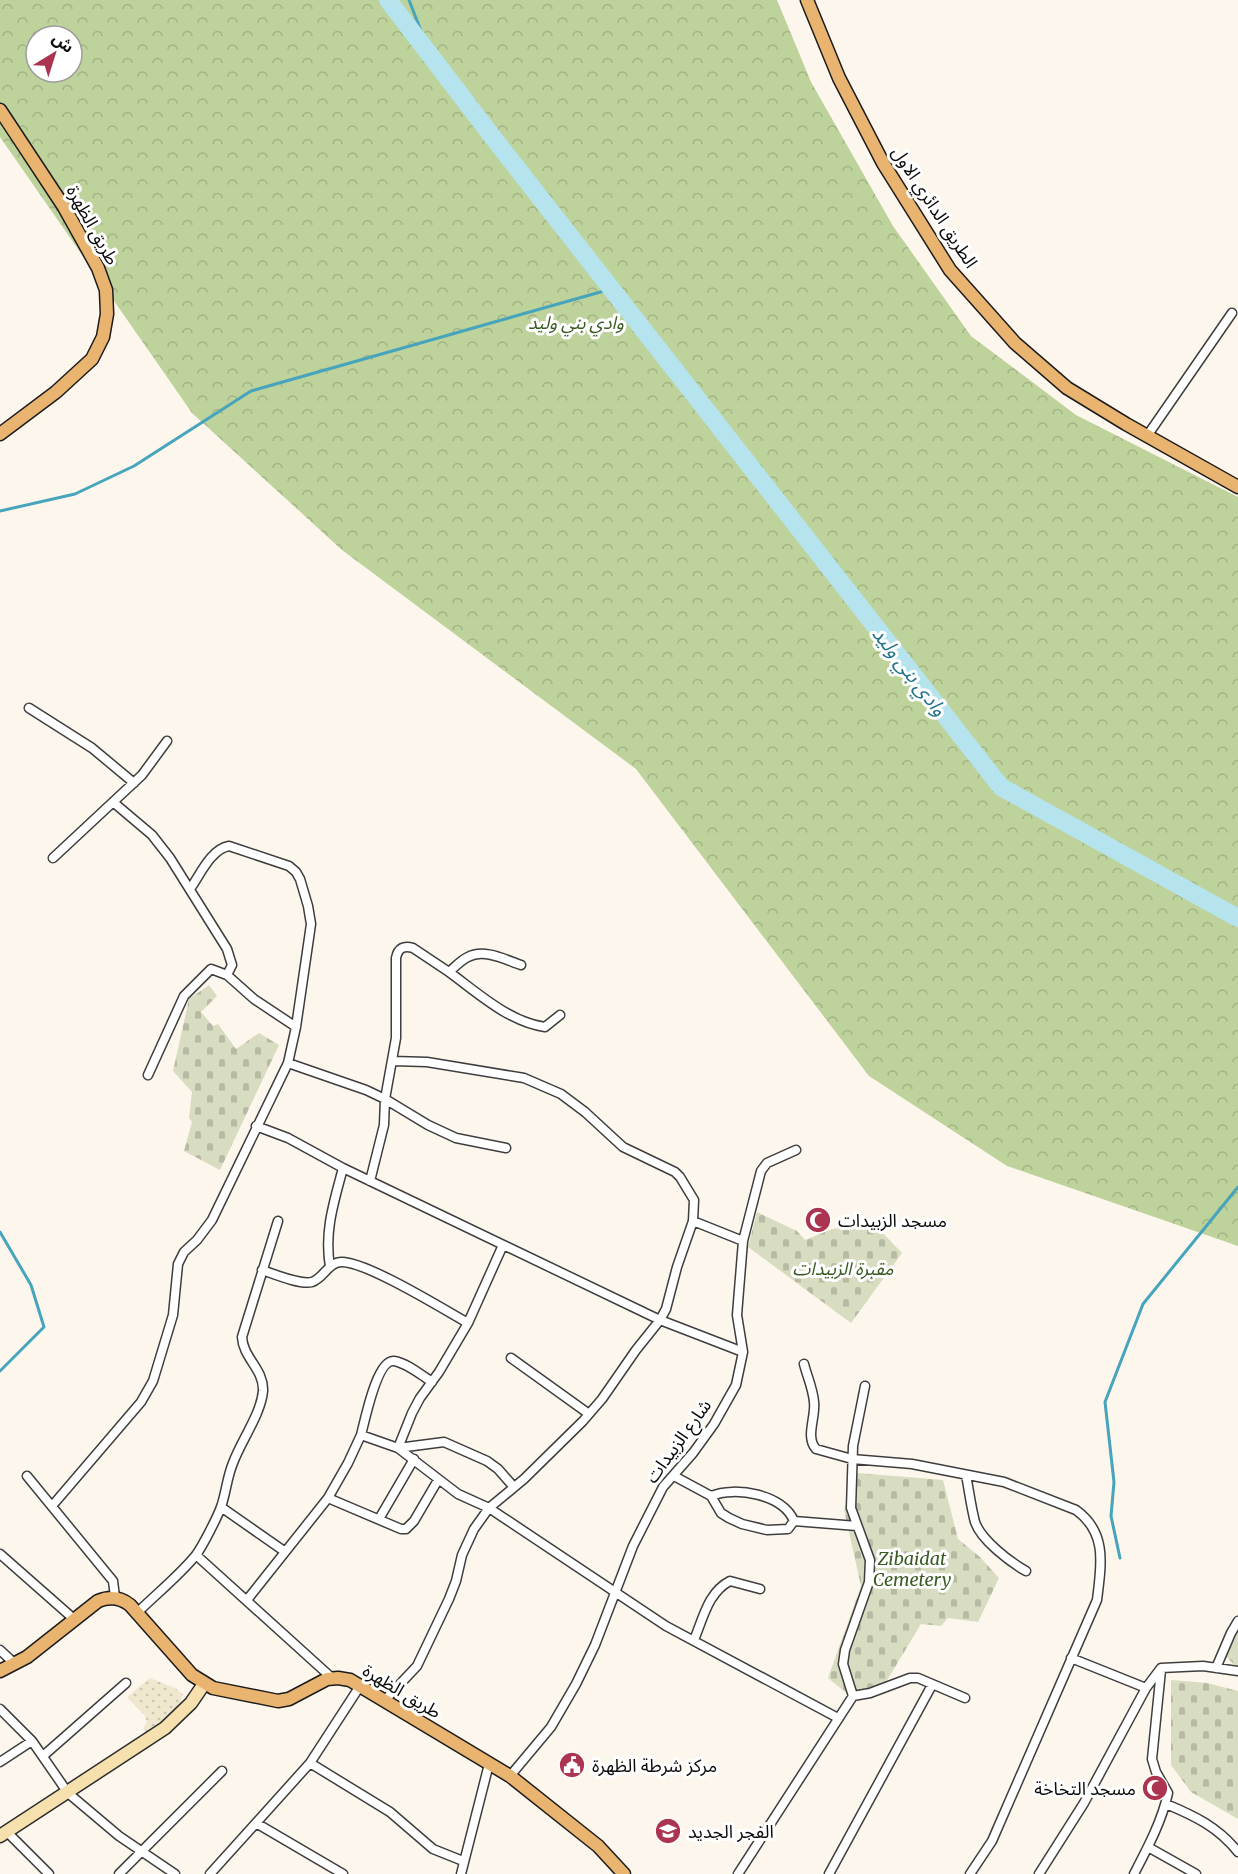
<svg xmlns="http://www.w3.org/2000/svg" width="1238" height="1874" viewBox="0 0 1238 1874" font-family="Merriweather,'Noto Sans Arabic',serif">
  <style>
    .farmland { fill: url(#farmland-dots) }
    .forest { fill: url(#forest-crowns); fill-rule: evenodd }
    .cemetery { fill: url(#cemetery-stones) }
    .lines { fill: none; stroke-linecap: round; stroke-linejoin: round }
    .stream { stroke: #46a4bd; stroke-width: 3 }
    .river { stroke: #b6e4ee; stroke-width: 18 }
    .street-casing { stroke: #3e3e3e; stroke-width: 11 }
    .secondary-casing { stroke: #2d2d2d; stroke-width: 15 }
    .primary-casing { stroke: #1c1c1c; stroke-width: 15 }
    .street { stroke: #fff; stroke-width: 8 }
    .secondary { stroke: #f6e0ae; stroke-width: 12 }
    .primary { stroke: #e9b470; stroke-width: 12 }
    .labels { text-anchor: middle; dominant-baseline: central; stroke-width: 6; stroke-linejoin: round; paint-order: stroke }
    .street-label { font-size: 18px; fill: #0b0b0b; stroke: #fff }
    .park-label { font-size: 18px; font-style: italic; fill: #3a5b24; stroke: #fff }
    .poi-label { font-size: 18px; fill: #0b0b0b; stroke: #fff; text-anchor: start }
    .water-label { font-size: 20px; font-style: italic; fill: #24748e; stroke: #fff }
  </style>
  <defs>
    <pattern id="farmland-dots" width="8" height="8" patternUnits="userSpaceOnUse" patternTransform="scale(1.5)"><rect width="8" height="8" fill="#f0e7cf"/><path d="M2 2h.1M6 6h.1" fill="none" stroke="#ccc5b0" stroke-width="1.8" stroke-linecap="round"/></pattern>
    <pattern id="forest-crowns" width="20" height="18" patternUnits="userSpaceOnUse" patternTransform="scale(1.5)"><rect width="20" height="18" fill="#bed29b"/><path d="M2 6a3 3 0 1 1 6 0M12 15a3 3 0 1 1 6 0" fill="none" stroke="#a2b384"/></pattern>
    <pattern id="cemetery-stones" width="16" height="16" patternUnits="userSpaceOnUse" patternTransform="scale(1.5)"><rect width="16" height="16" fill="#d8dcc0"/><path d="M2 7V4a2 2 0 0 1 4 0v3zM10 15v-3a2 2 0 0 1 4 0v3z" fill="#b8bba4"/></pattern>
  </defs>
  <rect width="100%" height="100%" fill="#fdf6ec"/>
  <path class="farmland" d="M150,1678l25,10 8,6 -4,11 -12,15 -22,16 -1,-9 3,-5 -2,-6 -18,-19z"/>
  <path class="forest" d="M0,0h777l34,82 82,144 78,110 105,79 162,82v749l-231,-80 -138,-90 -233,-307 -294,-219 -150,-137 -192,-276zM36,36h36v36h-36z"/>
  <path class="cemetery" d="M209,985l8,11 -16,16 12,14 5,-2 18,25 23,-16 20,12 -59,125 -36,-19 8,-29 -3,-4 3,-26 -19,-21 16,-72z
    M757,1212l40,19 8,9 27,-11 41,-6 29,30 -51,70 -103,-76z
    M857,1473l86,7 15,59 22,18 19,21 -21,44 -30,-4 -7,8 -20,-2 -35,58 -37,13 -21,-17 33,-92 -17,-76z
    M1238,1614v55l-12,-13 6,-36z
    M1171,1680l36,3 31,8v128l-47,-27 -20,-27z"/>
  <g class="lines">
    <path class="stream" d="M409,0l21,54
      M0,511l75,-17 59,-28 117,-75 360,-102
      M0,1232l31,53 13,42 -44,44
      M1120,1558l-9,-42 3,-34 -9,-80 38,-98 95,-117"/>
    <path class="river" d="M388,0l107,140 506,647 237,131"/>
    <g class="street-casing">
      <path id="street" d="M1147,436l85,-123
        M29,708l63,40 42,35
        M113,802l39,33 18,23 57,91 5,16 -5,10
        M53,858l89,-83 25,-34
        M449,972c29,21 60,50 96,55l15,-12
        M288,1063l78,27 19,9 11,-61v-80c2,-10 8,-13 17,-10l36,24c6,-5 12,-12 19,-15 16,-9 38,3 53,8
        M148,1075l36,-79 27,-27 16,6 27,24 42,28
        M385,1099l43,26 28,13 50,10
        M256,1126l32,12 55,30 317,152 83,32
        M370,1181l14,-56 1,-26
        M693,1221l50,20
        M330,1267c-6,-36 4,-65 13,-99
        M262,1270c12,4 38,15 50,12 12,-4 16,-20 30,-20 25,0 101,47 126,61
        M511,1358l78,56
        M804,1364c3,12 9,25 10,38 2,15 -9,35 2,47l36,10 60,5 92,18 72,28c32,23 25,56 21,90l-105,241 -22,33
        M361,1435c4,-15 16,-76 33,-74 13,2 27,14 38,21
        M398,1448l14,-35 8,-15 19,-26 29,-49 35,-78
        M398,1448l46,-6 43,19 11,8 15,17
        M966,1475c3,15 5,32 9,47 6,18 35,40 51,49
        M27,1476l86,105 2,16
        M674,1476l37,20 10,17 8,5 13,6 25,6 21,-1 6,-8
        M711,1496c24,-10 72,-2 83,25l63,5
        M328,1498l73,31h5l8,-8 24,-41
        M52,1506l89,-104 12,-21 20,-66 5,-51 6,-12 13,-12 15,-20 76,-157 8,-36 13,-89 2,-14 -3,-18 -8,-27 -4,-7 -7,-6 -60,-20c-18,3 -29,29 -39,43
        M221,1507l63,44
        M379,1519l35,-60
        M0,1554l75,66
        M196,1555l136,123
        M247,1600l81,-102 20,-35 13,-28 37,13 60,46 31,14 177,118 172,92
        M137,1613c19,-19 42,-37 59,-58 6,-8 21,-37 25,-48 5,-14 6,-30 12,-44 8,-22 28,-49 30,-72 1,-22 -20,-33 -21,-54l36,-116
        M694,1640c9,-21 14,-48 36,-59l30,8
        M0,1650l15,14
        M1071,1658l75,30
        M1216,1668l15,-35 7,-12
        M853,1696l17,-3 40,-15h8l47,20
        M385,1700l32,-34 32,-67 7,-18 6,-26 12,-26 15,-21 35,-29 59,-58 19,-22 34,-49 24,-30 6,-11 11,-42 16,-46 1,-21 -14,-23 -5,-5 -52,-25 -38,-35 -24,-18 -37,-16 -97,-16 -34,-1
        M0,1709l32,32 36,52 51,43 56,38
        M43,1756l83,-73
        M0,1762l32,-21
        M310,1763l80,49 43,37 30,12
        M510,1776l41,-49 25,-43 19,-39 38,-99 30,-59 30,-34 21,-29 22,-39 7,-33 -6,-37 6,-74 18,-70 6,-8 29,-13
        M1166,1804c29,12 52,23 72,48
        M256,1823l87,51
        M6,1831l43,43
        M1148,1847l48,27
        M119,1874l103,-103
        M210,1874l100,-111 50,-77
        M461,1874l28,-110
        M738,1874l115,-178 -10,-32 2,-14 24,-68 1,-22 -19,-52 2,-62 12,-60
        M829,1874l103,-189
        M1039,1874l45,-71 62,-115 15,-20 42,-2 35,5
        M1134,1874c13,-25 28,-53 34,-81l-12,-21 -4,-13 9,-89"/>
    </g>
    <g class="secondary-casing">
      <path id="secondary" d="M0,1836l165,-108 26,-25 13,-19"/>
    </g>
    <g class="primary-casing">
      <path id="primary" d="M807,0l32,78 44,85 67,107 65,73 52,45 59,36 112,63
        M0,110l64,97 34,61 8,22 1,24 -4,23 -11,22 -36,33 -56,42
        M0,1671l27,-14 71,-56c12,-5 22,-4 32,4l62,70 21,13 65,13 11,-2 38,-20 11,-1 12,2 160,96 88,70 26,28"/>
    </g>
    <use href="#street" class="street"/>
    <use href="#secondary" class="secondary"/>
    <use href="#primary" class="primary"/>
  </g>
  <defs>
    <g id="mosque-disc" transform="scale(1.35)"><circle r="9.5" fill="#ab3450" stroke="#fff"/><path d="M3.5-4.9A6 6 0 1 0 3.5 4.9A5 5 0 1 1 3.5-4.9Z" fill="#fff"/></g>
    <g id="civic-disc" transform="scale(1.35)"><circle r="9.5" fill="#ab3450" stroke="#fff"/><path d="M-.6-6.5H3V-4.5H.6V-3L4-1V1h2V6H-6V1h2V-1L-.6-3ZM-1.2 2.5V6h2.4V2.5Z" fill="#fff"/></g>
    <g id="school-disc" transform="scale(1.35)"><circle r="9.5" fill="#ab3450" stroke="#fff"/><path d="M0-5L7-2L0 1L-7-2ZM-4 1L0 2.5L4 1V4Q0 6-4 4Z" fill="#fff"/></g>
  </defs>
  <g fill-rule="evenodd">
    <use href="#mosque-disc" x="818" y="1220"/>
    <use href="#civic-disc" x="572" y="1765"/>
    <use href="#mosque-disc" x="1155" y="1788"/>
    <use href="#school-disc" x="668" y="1831"/>
  </g>
  <g class="labels">
    <g class="street-label">
      <text transform="translate(935 207) rotate(57)">الطريق الدائري الاول</text>
      <text transform="translate(93 225) rotate(61)">طريق الظهرة</text>
      <text transform="translate(678 1441) rotate(-54)">شارع الزبيدات</text>
      <text transform="translate(402 1691) rotate(31)">طريق الظهرة</text>
    </g>
    <g class="park-label">
      <text x="576" y="322">وادي بني وليد</text>
      <text x="843" y="1268">مقبرة الزبيدات</text>
      <text x="912" y="1558">Zibaidat<tspan x="912" dy="21">Cemetery</tspan></text>
    </g>
    <g class="poi-label">
      <text x="838" y="1220">مسجد الزبيدات</text>
      <text x="592" y="1765">مركز شرطة الظهرة</text>
      <text x="1136" y="1788" text-anchor="end">مسجد التخاخة</text>
      <text x="688" y="1831">الفجر الجديد</text>
    </g>
    <g class="water-label">
      <text transform="translate(910 671) rotate(52)">وادي بني وليد</text>
    </g>
  </g>
  <g transform="translate(54 54) rotate(38)"><circle r="28" fill="#ffffff" stroke="#9d9d9d" stroke-width="1.5"/>
  <path d="M0-4.5L10 22L0 15L-10 22Z" fill="#ab3450"/>
  <text y="-9" font-size="16" font-weight="bold" text-anchor="middle" fill="#0b0b0b">ش</text>
  </g>
</svg>
